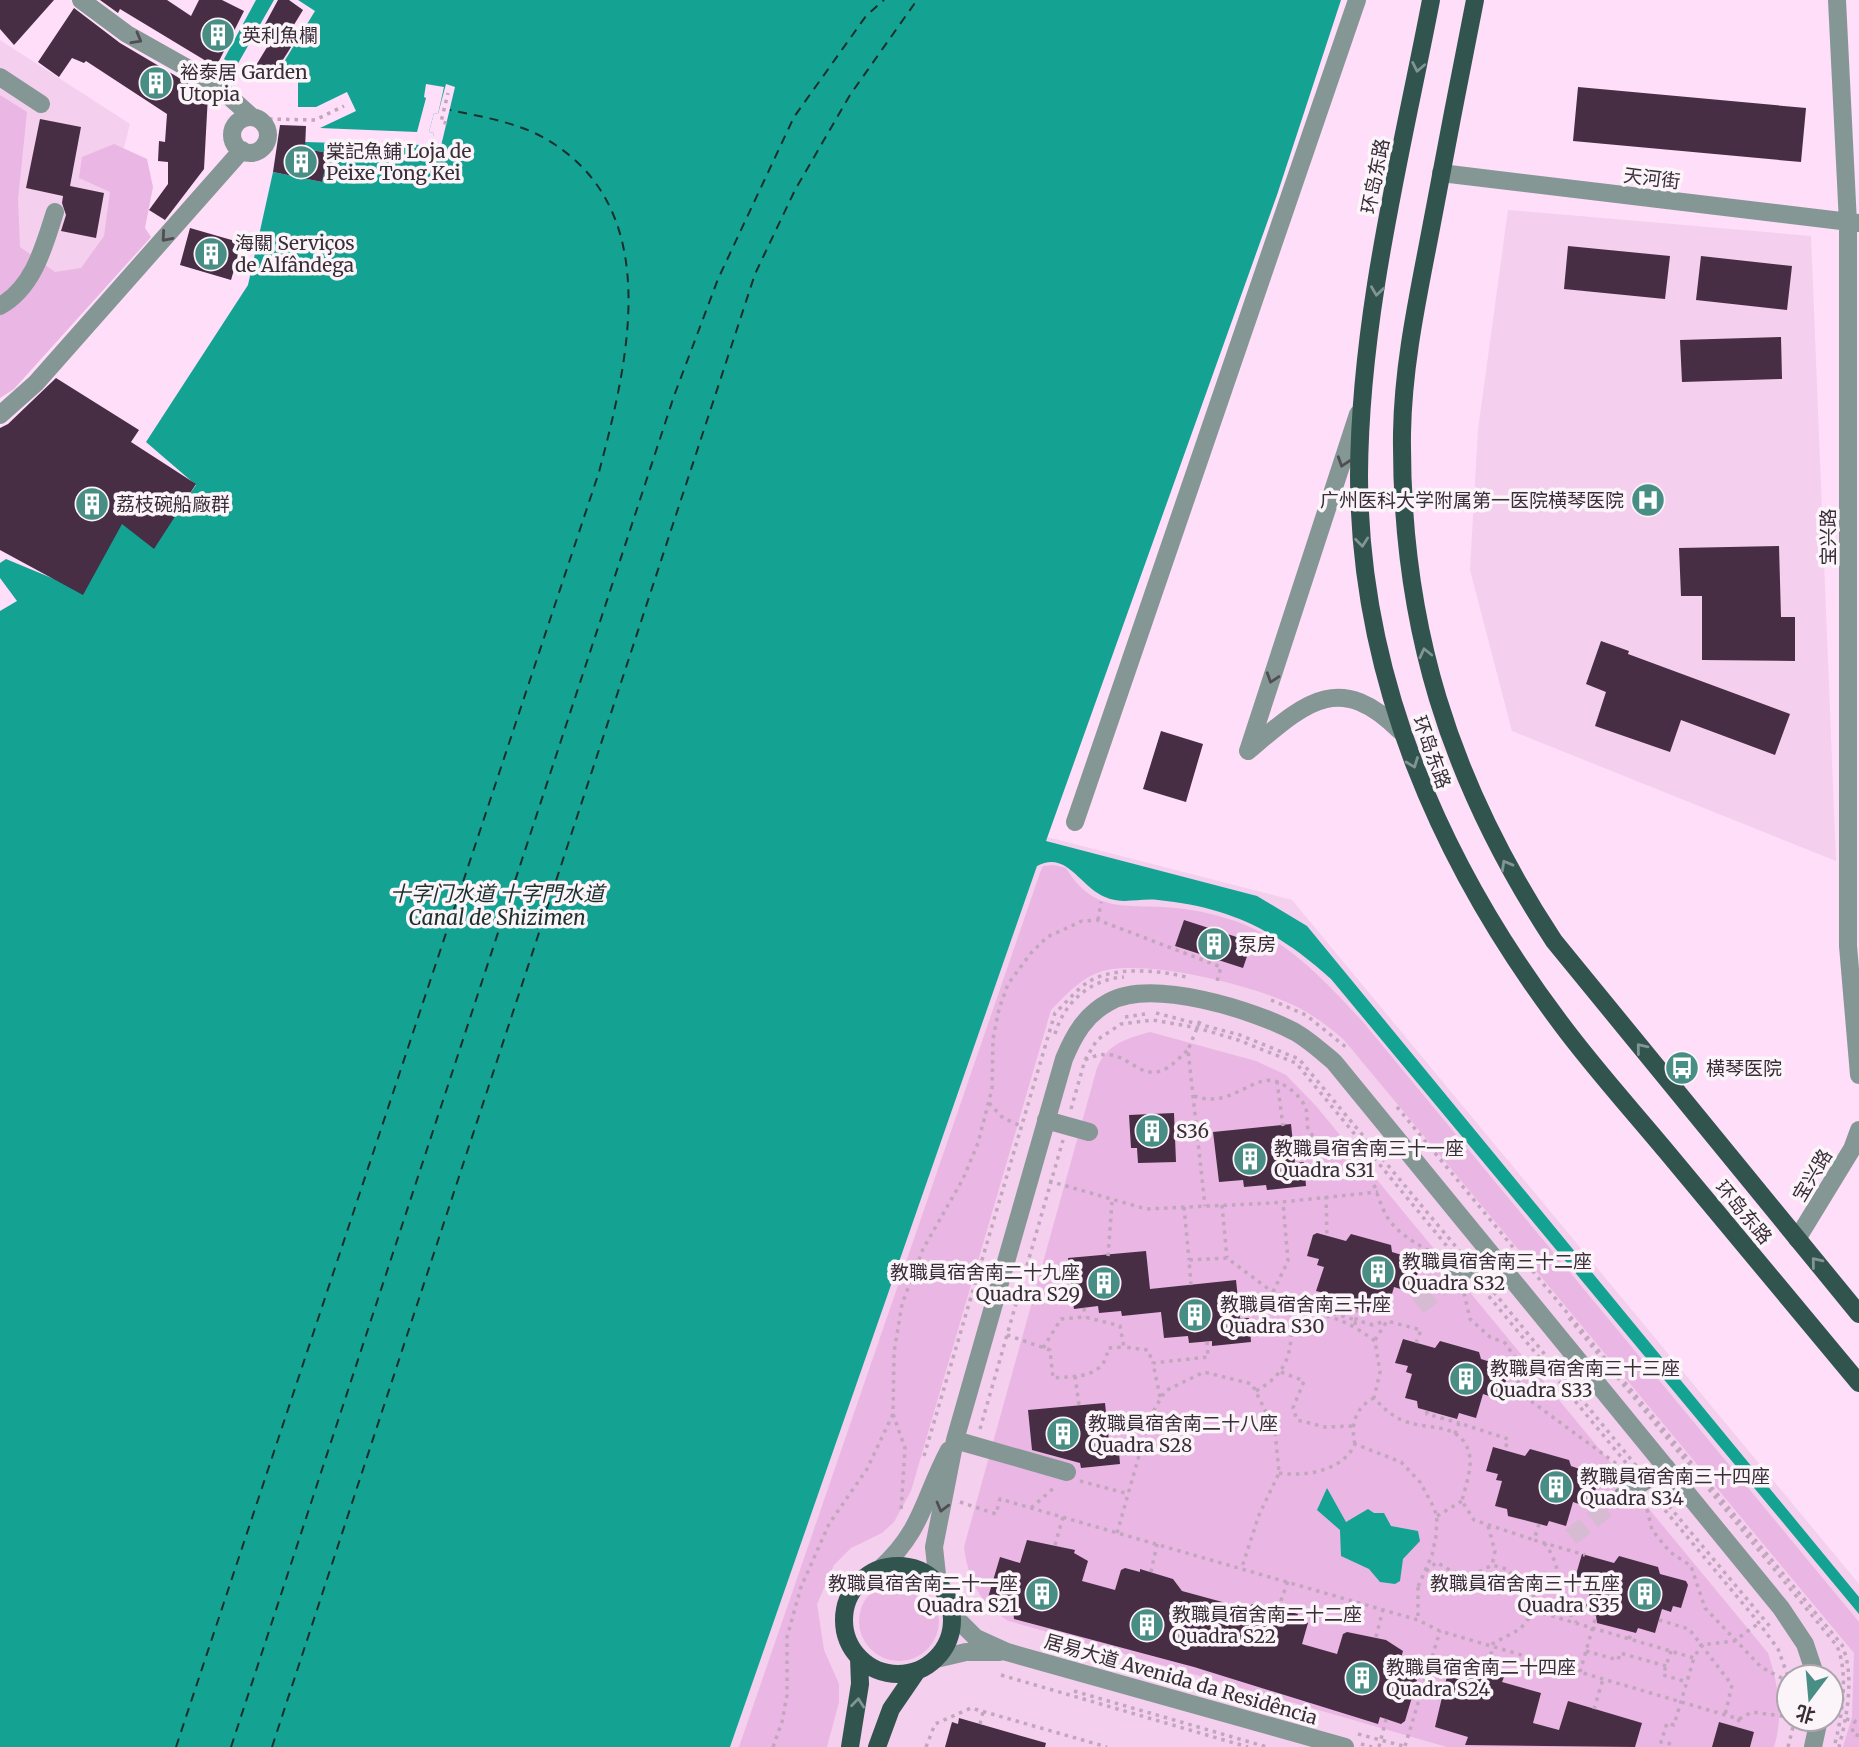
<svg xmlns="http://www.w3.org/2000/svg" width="1859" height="1747" viewBox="0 0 1859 1747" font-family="Merriweather,'Noto Sans SC',serif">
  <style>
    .built { fill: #f4cfee; fill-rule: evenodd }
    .green { fill: #eab6e3 }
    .water { fill: #14a293 }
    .pier { fill: #fedef9 }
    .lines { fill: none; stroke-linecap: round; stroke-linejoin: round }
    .ferry { stroke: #1b302d; stroke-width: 2; stroke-dasharray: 9 7; stroke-linecap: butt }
    .building { fill: #472e44 }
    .minor-tunnel { stroke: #d7bbd2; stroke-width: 18; stroke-dasharray: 18 9; stroke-linecap: butt }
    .path { stroke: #c1a7bd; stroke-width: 3.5; stroke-dasharray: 3.5 5; stroke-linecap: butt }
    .minor { stroke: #859794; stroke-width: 18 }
    .major { stroke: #32544f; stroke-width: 18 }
    .oneway { stroke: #504d53 }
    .oneway2 { stroke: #829493 }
    .labels { text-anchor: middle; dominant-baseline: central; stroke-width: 7; stroke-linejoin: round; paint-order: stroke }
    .poi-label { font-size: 19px; fill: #392d37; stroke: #fbf5fa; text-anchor: start }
    .street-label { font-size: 19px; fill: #392d37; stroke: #fbf5fa }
    .water-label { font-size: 21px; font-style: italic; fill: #1b302d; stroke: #fbf5fa }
  </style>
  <rect width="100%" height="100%" fill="#fedef9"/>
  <path class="built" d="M0,40l130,84 -10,39 25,44 -145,156z
    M1508,210l303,26 25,625 -324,-130 -42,-161 8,-140z
    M1047,837l245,63 567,684v163h-1129zM1789,1677h42v42h-42z"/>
  <path class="green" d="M0,95l27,17 -9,87 2,48 35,25 26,-4 23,-32 6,-44 -31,-14 3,-21 32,-13 33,15 6,28 -8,41 6,9 -137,152 -14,9z
    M1054,865l12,3c29,48 63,35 109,40 23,2 47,8 68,16 49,20 85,60 120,98l496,600v125h-16l9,-30 2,-64 -510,-613c-16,-14 -33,-27 -53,-36 -43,-20 -139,-43 -184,-34 -24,5 -40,24 -56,40l-140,481 -17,31 -12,11 -31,15 -17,17 -17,39 7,46 15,34v18l-12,45h-88l301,-874 3,-7z
    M1150,1032l106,29 30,14 30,31 452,547c10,31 16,62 6,94h-327l-438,-126c-29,-16 -41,-42 -45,-74l133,-479c11,-25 29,-29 53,-36z
    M859 1621a40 40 0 1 1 80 0a40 40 0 1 1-80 0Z"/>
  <path class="water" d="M256,0h18l-38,67 -12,-8z
    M298,0h1043l-64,195 -231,646 211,55 50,30 552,671v17l-528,-635c-53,-48 -102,-72 -173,-79 -20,-2 -35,5 -53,-3 -25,-10 -38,-47 -68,-31l-307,881h-730v-1136l17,-10 -17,-23v-15l6,-4 77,32 -8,-100 80,52 41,-58 -50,-43 102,-157 25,-113 49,10 6,-29 -48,-9 26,-2 89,3 1,-2 35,3 3,-13 -5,-1 5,-19 4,1 6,-27 -18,-3 -2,13 2,1 -9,34 -97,-4 36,-17 -9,-19 -31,15h-18v-32h-22l39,-64z
    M1327,1488l19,34 22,-13 6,4h10l7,13 27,5 2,10 -17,18 -3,22 -5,3 -15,-2 -11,-13 -28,-13 -1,-26 -23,-20z"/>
  <path class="pier" d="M446,84l9,3 -14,59 -10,-2 3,-11 -5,-1 5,-19 4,1z"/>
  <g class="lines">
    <path class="ferry" d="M176,1747l423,-1275c29,-110 67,-263 -53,-333 -29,-17 -64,-22 -96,-29
      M231,1747l443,-1351 44,-117 76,-162 72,-101 18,-16
      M272,1747l483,-1473 40,-84 55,-95 67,-95"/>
  </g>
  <path class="building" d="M0,0h54l-40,45 -14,-16z
    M100,0h67l24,16 8,-16h23l22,11 -28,56 -96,-58 -2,4z
    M278,0h11l14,10 -11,18 8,5 -28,44 -17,-10 20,-33 -11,-8z
    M74,8l46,35 88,52 -4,74 -39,51 -16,-10 19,-26v-22l-10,-1 1,-20 6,1 2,-28 -81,-53 -2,2 -12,-5 -13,19 -21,-15z
    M1578,87l228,21 -5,54 -228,-21z
    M40,119l41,8 -11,59 34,7 -8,45 -35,-7 5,-16 -4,-12 1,-7 -37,-8z
    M280,125l26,1 -1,23 24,4 -7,29 -49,-10z
    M190,228l52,15 -11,37 -51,-15z
    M1568,246l102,10 -5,43 -101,-10z
    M1701,256l91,10 -5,44 -91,-10z
    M1781,337l1,42 -100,3 -2,-42z
    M56,378l83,52 -8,12 65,42 -42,65 -32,-25 -39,71 -83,-45v-122l8,-4z
    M1779,546l2,71h14v44l-93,-1v-64h-21l-2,-48z
    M1601,641l28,10 -1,3 162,60 -15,41 -94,-35 -11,32 -75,-26 11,-34 -20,-8z
    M1161,731l42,13 -17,58 -43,-13z
    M1184,920l68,22 -9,26 -68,-22z
    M1174,1113l2,49 -38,1 -1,-15h-6l-2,-33z
    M1291,1124l4,39 9,-1 2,24 -39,4 -1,-5 -22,2 -1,-7 -24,2 -6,-50z
    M1317,1233l29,8 5,-7 40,11 1,7 26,8 2,4 -6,23 -9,-3 -1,6 -10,-3 -7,24 -17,-5 -1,6 -39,-11 -2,-7 -12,-3 8,-24 -7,-2 2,-6 -12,-3 6,-21z
    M1146,1251l4,38 86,-9 4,38h9l2,24 -39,4v-5l-23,2 -1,-7 -24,2 -3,-26 -39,4 -1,-5 -22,2 -1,-7 -24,3 -6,-51z
    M1403,1339l32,9 5,-7 39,11 2,7 26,8 2,3 -7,24 -8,-3 -2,6 -9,-3 -7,24 -17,-5 -2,6 -39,-11 -1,-7 -12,-3 7,-24 -6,-2 2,-6 -13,-3z
    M1105,1403l4,38 9,-1 2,24 -39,4 -1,-5 -48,-13 -4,-40z
    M1493,1447l32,9 5,-7 39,11 2,6 26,9 2,3 -7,23 -8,-2 -2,6 -9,-3 -7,24 -17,-5 -2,5 -39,-10 -1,-7 -12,-3 7,-25 -6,-1 2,-6 -12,-3z
    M1027,1540l48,10 -1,3 14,8 -6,20 33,9 6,-20 4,-2 15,4v-3l33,10 9,12 66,18 4,-5 15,5 1,-3 30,8 -1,3 11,6 -6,21 35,10 6,-20 4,-2 39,8 17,11 -6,20 17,5 3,4 -12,41 -4,3 -21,-7 -2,7 -184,-57 -180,-48 -1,-10 -26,-8 13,-44 20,6z
    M1582,1554l32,9 5,-7 39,11 2,7 26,7 2,4 -7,23 -8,-2 -2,6 -9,-3 -7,24 -17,-5 -2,5 -39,-10 -1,-7 -12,-3 7,-25 -6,-1 2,-6 -12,-3z
    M1469,1666l35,11 -2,5 39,11 -8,30 26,7 9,-29 74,22 -7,24 -170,-2 3,-8 -33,-10 12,-51 17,5z
    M959,1718l87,25 -1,4h-100l7,-25 6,2z
    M1719,1722l35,10 -4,15h-38z"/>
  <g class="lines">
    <path class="minor-tunnel" d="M1418,1306l30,-23
      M1571,1537l50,-40"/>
    <path class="path" d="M269,119l46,1 29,-14
      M447,123l-6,-1 7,-29
      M1098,920l3,-18
      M1271,1000l35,15 41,33
      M1156,1013l84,22 59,24 163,195
      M1125,1017l20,-3
      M1200,1021l-12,29 17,156
      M1055,1034c9,-32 36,-55 69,-57
      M1085,1060c42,-21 50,26 82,8 7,-4 14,-12 21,-18
      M1277,1081l6,45
      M1194,1096c38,14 61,-26 86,-13 11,5 22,15 26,26 2,7 0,16 3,22 11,17 33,15 46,26 19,15 20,37 30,56 11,23 43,37 64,48
      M989,1103l14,15 18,8
      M1397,1107l445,538c13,30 5,71 -3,102
      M1071,1109l14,-49 12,-20 24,-16 32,-4 45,8 40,12 58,23 159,193
      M1049,1181l97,28 126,-6 106,-11
      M1326,1196l1,40
      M1222,1205l5,53
      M1184,1207l5,53
      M1108,1256l4,-54
      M1483,1279l155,189
      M1478,1283l153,186
      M1191,1285l-2,-25 38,-2 75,56
      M1273,1292l15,-31 -5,-59
      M1464,1293l6,26 20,18 15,6 9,13 1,17 9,23 105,77
      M1338,1304l-3,10 21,6 -2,7
      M1084,1308l1,9
      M1358,1309l-2,11 17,5 12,-4
      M1569,1318l268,328c12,28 5,72 -3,101
      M1007,1335l43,15 3,28c25,-2 52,0 55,-30l16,-1
      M1375,1340l12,-19 34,9 -5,13
      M1043,1348l18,-29 24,-2 35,9 4,21 24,3 5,13
      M1281,1372l23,9 -11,27 4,12 28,7 28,-1
      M1075,1376l4,29
      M1256,1391c31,-18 35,-35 36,-69 24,-19 62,3 83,19l5,31 -6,26c10,11 21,21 36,25 21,6 52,1 59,30 4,14 -4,34 -7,48l12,19 60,20
      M1160,1397l-7,-34 55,-6 -1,-16
      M1427,1411v3l32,9
      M893,1414l12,34 -4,63
      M980,1429l83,-289
      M1455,1434l4,-11 49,16 -3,11
      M1355,1444c-5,-20 1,-37 19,-46
      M924,1456l131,-443c10,-9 21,-23 33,-31 26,-16 70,-12 98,-5
      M1279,1473c26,4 64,-2 76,-29l46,18 19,20 12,22 5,12 -1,20 -4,19 -15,34
      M1080,1481l49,13
      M1658,1493l114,136
      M1654,1497l105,126 19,26 11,30
      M1645,1501l7,29 18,22 21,14 14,42 56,59 28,15
      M960,1502l36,12 4,-15 418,121 22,11 299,88 -2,8
      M1031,1508l25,-22
      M1437,1516l25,-15
      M1539,1524l-5,16 51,15
      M1488,1526l7,25 -3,14
      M1117,1533l33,-116 15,-26 39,-19 48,12 23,46 4,43 -20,42 -17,52
      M1544,1543c22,26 9,53 32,79
      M1055,1545l8,-28
      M1426,1571l11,-9c20,15 34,16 55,3l14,4 27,22 2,20 -15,18 -30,16
      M1151,1572l6,-28
      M1418,1587v33
      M1278,1609l10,-28
      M1535,1611l159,47 7,-13 33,-4 25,-18
      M1659,1620l30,9 43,56 -7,30
      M1376,1637l7,-28
      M1629,1639l3,-7
      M1586,1651l32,9 2,-7 46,13
      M1671,1651l-8,24 24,7
      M1486,1671l7,-24
      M1580,1672l16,-56
      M1001,1675l247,72
      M1414,1690l26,9
      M1074,1691l193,56
      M1594,1709l9,-30
      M1739,1719l13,-7 37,5
      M1846,1719l9,2 -3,12 7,3
      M980,1724l3,-12
      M1358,1734l49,13
      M1361,1744l11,3
      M1671,1744l-10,-2 6,-19 7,2 20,-67
      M1405,1746l35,-115
      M773,1747l9,-25 5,-27v-58l14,-50 28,-63 38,-55 26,-55 1,-62 8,-48 21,-55 40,-70 15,-36 14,-54 1,-50 6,-30 9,-25 23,-31 16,-16 35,-16 16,-1 123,47 -5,18
      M926,1747l9,-23 36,-16 136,39
      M1379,1747l7,-28
      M1788,1747l7,-28"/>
    <path class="minor" d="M81,0l46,34 87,49 38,34
      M1837,0l11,223v723l11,129
      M0,77l41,27
      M232 135a18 18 0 1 1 36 0a18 18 0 1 1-36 0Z
      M1441,173l417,50
      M0,306c34,-19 44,-60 55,-94
      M1358,414l-110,337c56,-47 90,-82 152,-20
      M0,415l36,-32 206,-233
      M1075,822l282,-822
      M1046,1120l43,12
      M1797,1239l55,-90 7,-19
      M1448,1283l42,-30
      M955,1440l112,32
      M1621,1497l45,-30
      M880,1569c43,-39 43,-70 69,-119
      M943,1590l-6,-15 -3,-28 21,-107 109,-381c10,-24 21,-44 45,-57 43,-24 145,8 186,30 14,8 26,19 39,30l447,546 24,36 11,33
      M952,1614l24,24 31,14 338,95
      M936,1659l30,-7h34
      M1813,1747l6,-28"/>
    <path class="major" d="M1431,0c-30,156 -71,315 -72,475 0,203 82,390 203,550 32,43 69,84 104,126 64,77 129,155 193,232
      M1475,0c-16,81 -32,163 -47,244 -12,62 -25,125 -26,189 -2,191 47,348 152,508l305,373
      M844 1620a54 54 0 1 1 108 0a54 54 0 1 1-108 0Z
      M850,1747l10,-63 -1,-26
      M877,1747l14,-38 26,-38"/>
  </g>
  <defs><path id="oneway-chevron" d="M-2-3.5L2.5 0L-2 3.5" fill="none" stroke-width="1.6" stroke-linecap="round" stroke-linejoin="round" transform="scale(1.75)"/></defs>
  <g class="oneway">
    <use href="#oneway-chevron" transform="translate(137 39) rotate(29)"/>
    <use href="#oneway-chevron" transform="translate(166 237) rotate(131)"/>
    <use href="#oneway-chevron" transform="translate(1343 462) rotate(108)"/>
    <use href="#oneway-chevron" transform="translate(1272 678) rotate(108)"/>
    <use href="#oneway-chevron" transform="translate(942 1507) rotate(105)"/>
  </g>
  <g class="oneway2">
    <use href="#oneway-chevron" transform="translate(1418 67) rotate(101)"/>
    <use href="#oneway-chevron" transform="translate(1377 291) rotate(98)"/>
    <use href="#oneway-chevron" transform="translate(1362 542) rotate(84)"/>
    <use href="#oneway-chevron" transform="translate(1425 653) rotate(-103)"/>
    <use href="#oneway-chevron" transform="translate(1413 763) rotate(69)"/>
    <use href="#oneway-chevron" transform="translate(1506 865) rotate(-119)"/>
    <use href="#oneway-chevron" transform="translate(1641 1048) rotate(-129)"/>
    <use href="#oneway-chevron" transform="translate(1816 1262) rotate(-129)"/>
    <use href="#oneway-chevron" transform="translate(858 1703) rotate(-84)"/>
  </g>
  <defs>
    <g id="building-disc" transform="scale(1.75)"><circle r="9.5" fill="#498e84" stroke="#fbf5fa"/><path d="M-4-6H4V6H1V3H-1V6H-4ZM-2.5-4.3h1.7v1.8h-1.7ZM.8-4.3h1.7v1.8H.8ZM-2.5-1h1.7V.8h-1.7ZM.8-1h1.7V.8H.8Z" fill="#fff"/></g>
    <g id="hospital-disc" transform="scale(1.75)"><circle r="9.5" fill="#498e84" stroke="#fbf5fa"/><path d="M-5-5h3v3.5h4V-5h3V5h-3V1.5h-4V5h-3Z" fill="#fff"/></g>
    <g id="bus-disc" transform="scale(1.75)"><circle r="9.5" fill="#498e84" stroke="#fbf5fa"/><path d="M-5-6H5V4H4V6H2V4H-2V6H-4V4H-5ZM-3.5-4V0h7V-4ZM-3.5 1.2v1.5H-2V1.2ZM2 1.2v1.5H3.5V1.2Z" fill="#fff"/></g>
  </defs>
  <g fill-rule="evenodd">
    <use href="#building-disc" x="218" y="35"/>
    <use href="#building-disc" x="156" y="83"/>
    <use href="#building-disc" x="301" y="162"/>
    <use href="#building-disc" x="211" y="254"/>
    <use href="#hospital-disc" x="1648" y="500"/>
    <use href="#building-disc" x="92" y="504"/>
    <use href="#building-disc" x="1214" y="944"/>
    <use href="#bus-disc" x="1682" y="1068"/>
    <use href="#building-disc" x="1152" y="1131"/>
    <use href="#building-disc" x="1250" y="1159"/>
    <use href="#building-disc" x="1378" y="1272"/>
    <use href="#building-disc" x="1104" y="1283"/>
    <use href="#building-disc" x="1195" y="1315"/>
    <use href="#building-disc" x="1466" y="1379"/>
    <use href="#building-disc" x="1063" y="1434"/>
    <use href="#building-disc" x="1556" y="1487"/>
    <use href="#building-disc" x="1042" y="1594"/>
    <use href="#building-disc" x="1645" y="1594"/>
    <use href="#building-disc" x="1147" y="1625"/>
    <use href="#building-disc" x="1362" y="1678"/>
  </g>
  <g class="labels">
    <g class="poi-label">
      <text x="242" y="35">英利魚欄</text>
      <text x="180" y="72">裕泰居 Garden<tspan x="180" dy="22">Utopia</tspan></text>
      <text x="326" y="151">棠記魚鋪 Loja de<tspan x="326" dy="22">Peixe Tong Kei</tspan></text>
      <text x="235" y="243">海關 Serviços<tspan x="235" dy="22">de Alfândega</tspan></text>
      <text x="1624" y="500" text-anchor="end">广州医科大学附属第一医院横琴医院</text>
      <text x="116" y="504">荔枝碗船廠群</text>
      <text x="1238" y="944">泵房</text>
      <text x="1706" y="1068">横琴医院</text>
      <text x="1176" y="1131">S36</text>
      <text x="1274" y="1148">教職員宿舍南三十一座<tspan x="1274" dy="22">Quadra S31</tspan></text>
      <text x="1402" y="1261">教職員宿舍南三十二座<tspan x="1402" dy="22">Quadra S32</tspan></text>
      <text x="1080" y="1272" text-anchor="end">教職員宿舍南二十九座<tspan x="1080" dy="22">Quadra S29</tspan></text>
      <text x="1220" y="1304">教職員宿舍南三十座<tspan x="1220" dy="22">Quadra S30</tspan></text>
      <text x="1490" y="1368">教職員宿舍南三十三座<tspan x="1490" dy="22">Quadra S33</tspan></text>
      <text x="1088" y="1423">教職員宿舍南二十八座<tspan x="1088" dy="22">Quadra S28</tspan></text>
      <text x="1580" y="1476">教職員宿舍南三十四座<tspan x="1580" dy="22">Quadra S34</tspan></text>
      <text x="1018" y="1583" text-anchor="end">教職員宿舍南二十一座<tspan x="1018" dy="22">Quadra S21</tspan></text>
      <text x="1620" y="1583" text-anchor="end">教職員宿舍南三十五座<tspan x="1620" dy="22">Quadra S35</tspan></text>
      <text x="1172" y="1614">教職員宿舍南二十二座<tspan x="1172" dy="22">Quadra S22</tspan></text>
      <text x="1386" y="1667">教職員宿舍南二十四座<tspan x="1386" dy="22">Quadra S24</tspan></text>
    </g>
    <g class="street-label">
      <text transform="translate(1375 176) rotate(-79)">环岛东路</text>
      <text transform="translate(1652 178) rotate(7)">天河街</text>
      <text transform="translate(1828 537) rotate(-90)">宝兴路</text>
      <text transform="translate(1432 752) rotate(70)">环岛东路</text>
      <text transform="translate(1812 1175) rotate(-59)">宝兴路</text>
      <text transform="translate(1744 1212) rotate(50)">环岛东路</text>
      <text transform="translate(1181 1679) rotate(16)">居易大道 Avenida da Residência</text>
    </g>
    <g class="water-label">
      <text x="497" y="893">十字门水道 十字門水道<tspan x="497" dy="24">Canal de Shizimen</tspan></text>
    </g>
  </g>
  <g transform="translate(1810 1698) rotate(196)"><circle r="33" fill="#fbf5fa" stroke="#ada5ac" stroke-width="2"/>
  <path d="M0-5L12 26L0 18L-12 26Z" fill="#498e84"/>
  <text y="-10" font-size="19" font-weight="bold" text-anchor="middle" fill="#392d37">北</text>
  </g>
</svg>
